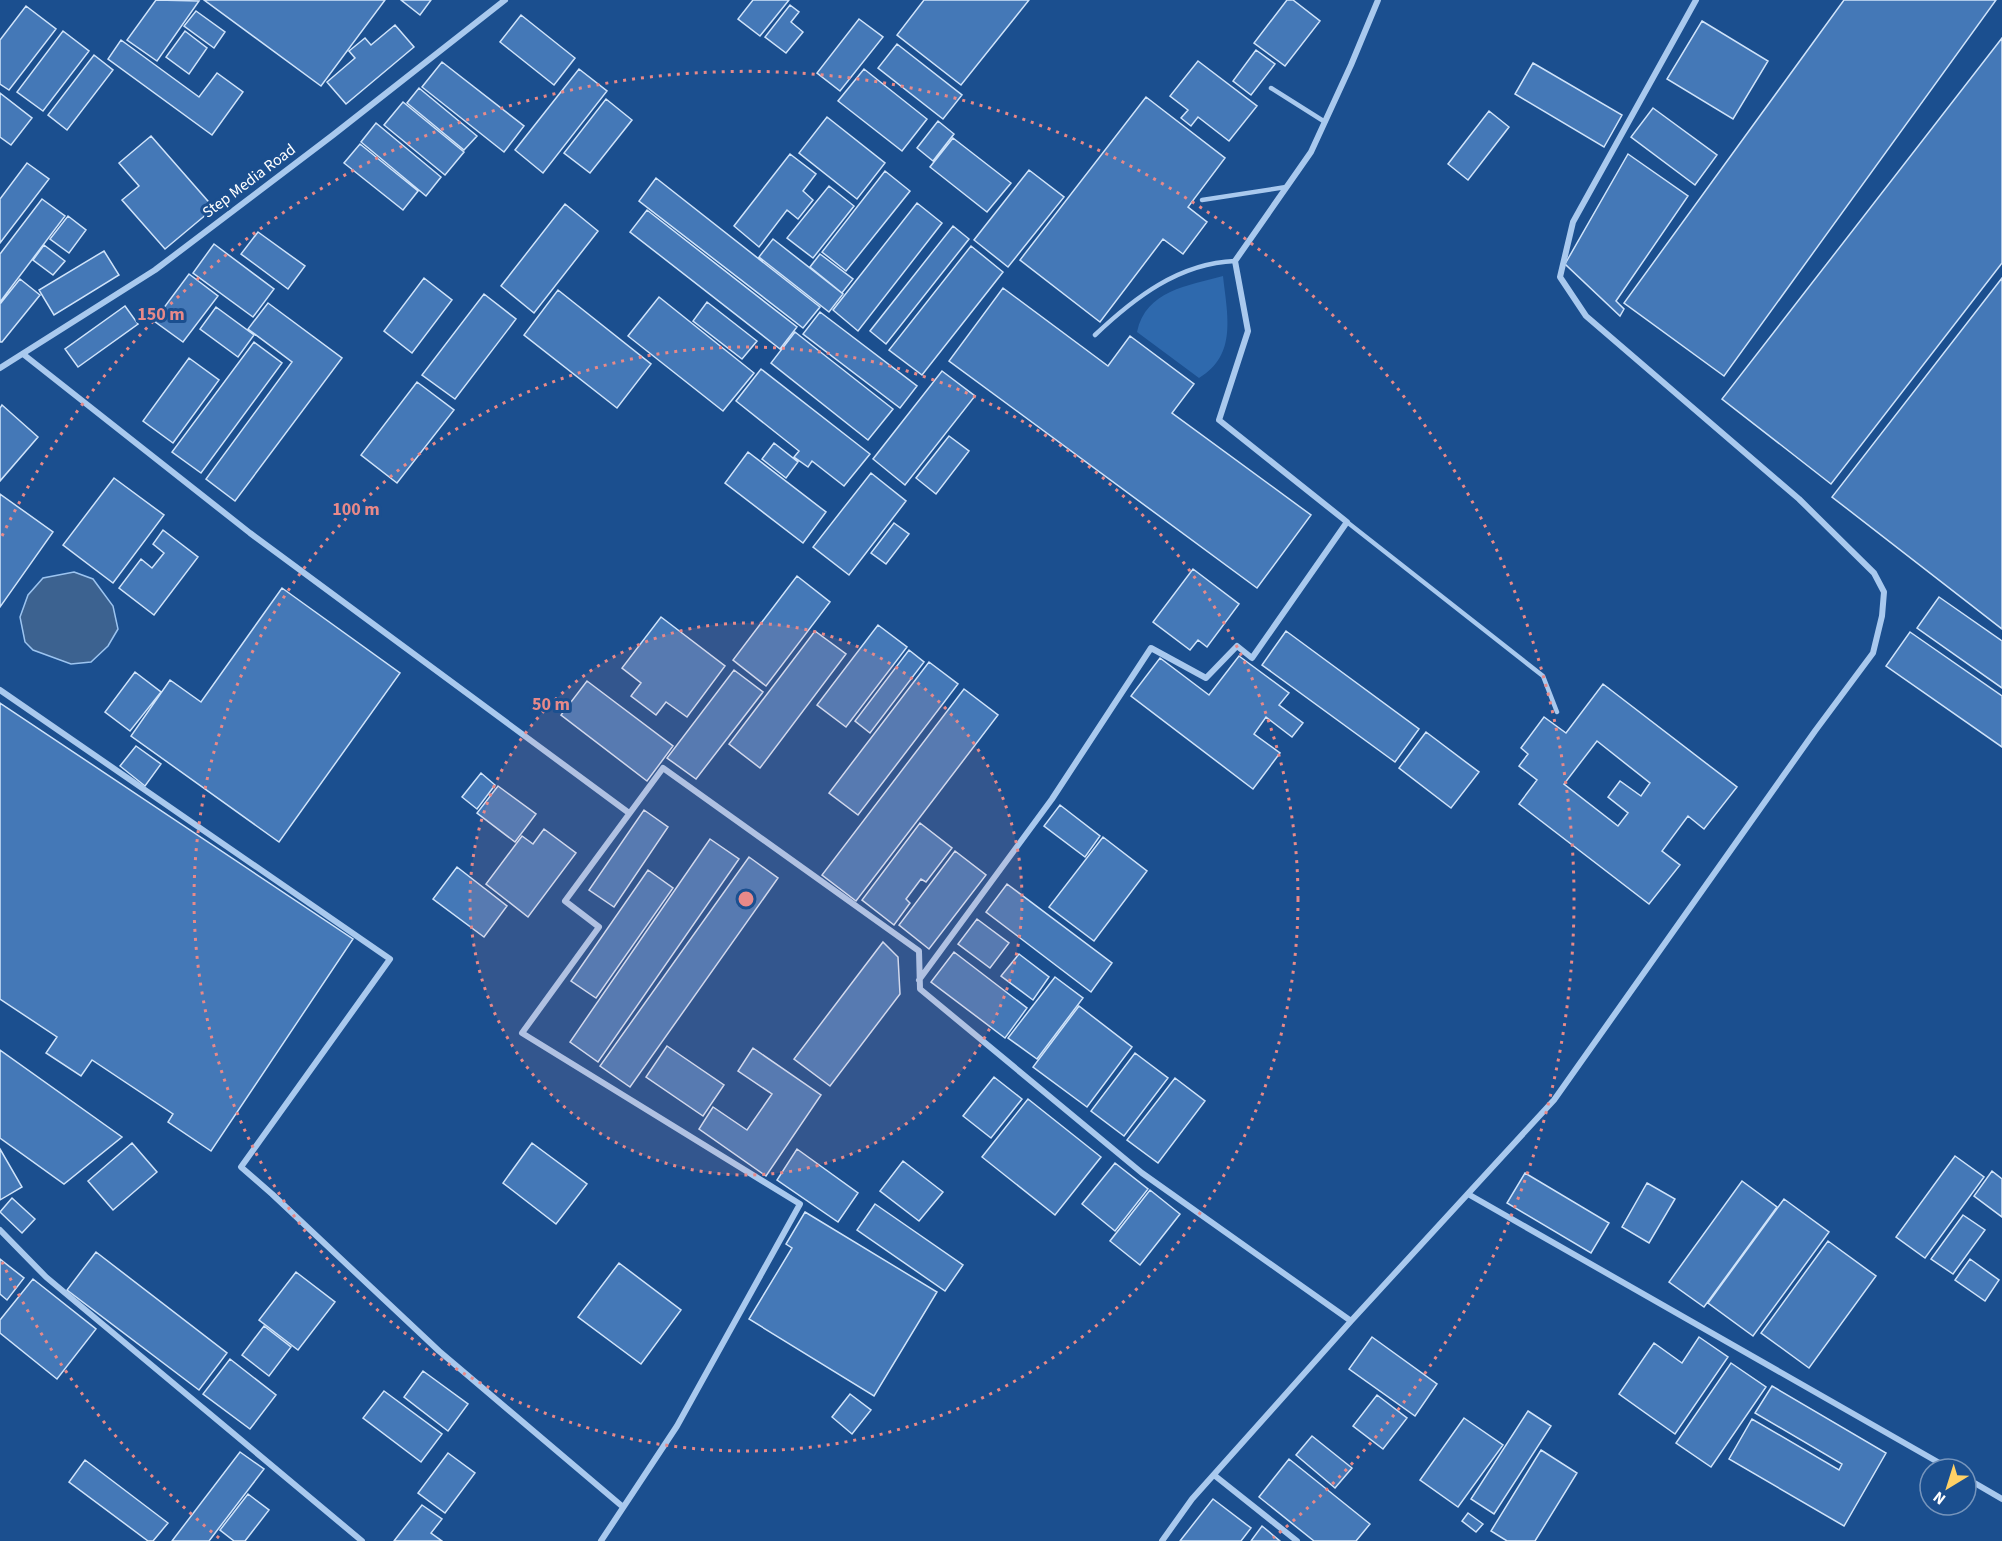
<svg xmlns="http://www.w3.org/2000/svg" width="2002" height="1541" viewBox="0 0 2002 1541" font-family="'Source Sans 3',sans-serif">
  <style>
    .green { fill: #2e69ad }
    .water { fill: #3c6290; stroke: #9cc4f0; stroke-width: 1.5 }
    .building { fill: #4478b7; stroke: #cfe3fa; stroke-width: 1.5; fill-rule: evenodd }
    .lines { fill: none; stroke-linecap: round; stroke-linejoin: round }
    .service { stroke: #a9c9ee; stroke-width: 4.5 }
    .minor { stroke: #a9c9ee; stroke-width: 6 }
    .ring { fill: none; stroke: #e88989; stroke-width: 3; stroke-dasharray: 3 6 }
    .labels { text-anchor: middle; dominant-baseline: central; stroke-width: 6; stroke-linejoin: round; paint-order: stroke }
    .street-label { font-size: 16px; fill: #fff; stroke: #1b4f8f }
    .centre { fill: #e88989; stroke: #1b4f8f; stroke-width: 3 }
    .ring-label { font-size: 18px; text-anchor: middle; font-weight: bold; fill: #e88989; stroke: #1b4f8f; stroke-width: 6; stroke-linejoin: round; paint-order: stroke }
  </style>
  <rect width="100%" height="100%" fill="#1b4f8f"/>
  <path class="green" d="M1223,276c4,38 15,79 -24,102l-62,-46c9,-42 51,-46 86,-56z"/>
  <path class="water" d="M74,572l19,7 20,27 5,23 -10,17 -17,16 -20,2 -38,-14 -8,-8 -5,-25 8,-22 15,-17z"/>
  <path class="building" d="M156,0l43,1 -42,60 -30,-21z
    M204,0h181l-64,86z
    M401,0h30l-11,15z
    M753,0h36l-29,36 -22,-17z
    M924,0h105l-68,85 -64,-50z
    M1287,0h6l27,21 -35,45 -31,-23z
    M1844,0h152l-272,376 -100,-73z
    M790,5l9,7 -8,10 12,10 -17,21 -21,-16z
    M26,6l30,23 -47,61 -9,-6v-44z
    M196,11l29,21 -11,16 -30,-22z
    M521,15l54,43 -21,27 -54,-43z
    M859,19l24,18 -43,54 -23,-18z
    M1702,21l66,40 -35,58 -66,-40z
    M395,25l19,22 -68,57 -19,-22 28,-24 -6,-7 16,-13 6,7z
    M63,31l26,20 -46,60 -26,-19z
    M185,31l22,17 -18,26 -23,-17z
    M2002,38v225l-171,221 -109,-85z
    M121,40l78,57 18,-24 26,19 -31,43 -104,-76z
    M897,44l65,51 -19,24 -65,-51z
    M1256,50l19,14 -24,31 -18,-14z
    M94,55l19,15 -46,60 -19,-15z
    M1198,61l59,45 -28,35 -31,-24 -7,9 -10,-8 7,-8 -18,-14z
    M442,62l82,64 -20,26 -82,-65z
    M1533,63l89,52 -18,32 -89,-53z
    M579,69l28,22 -64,82 -28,-23z
    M864,69l63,50 -25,32 -64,-50z
    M419,88l58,48 -13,14 -57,-47z
    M0,93l32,25 -21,27 -11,-8z
    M1146,97l79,61 -37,49 19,15 -24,32 -20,-15 -63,83 -80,-62z
    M606,99l26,21 -42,53 -26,-20z
    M403,102l61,50 -19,23 -61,-50z
    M1653,108l64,47 -22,30 -64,-48z
    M1489,111l20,16 -41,53 -20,-16z
    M827,117l58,46 -28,36 -58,-46z
    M938,121l16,13 -21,27 -16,-13z
    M376,123l65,54 -15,19 -65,-54z
    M151,136l63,72 -49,41 -43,-49 17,-14 -20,-23z
    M953,138l58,45 -24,29 -57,-45z
    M360,144l58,47 -15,19 -59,-47z
    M790,154l26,20 -13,17 10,9 -15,19 -11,-9 -28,37 -25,-21z
    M1628,154l60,42 -72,105 8,8 -4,7 -55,-52z
    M27,163l22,16 -49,64v-44z
    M1029,170l35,27 -56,70 -34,-27z
    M885,171l25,20 -64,80 -24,-19z
    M656,178l164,129 -17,21 -164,-127z
    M829,186l25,20 -41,52 -26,-20z
    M42,199l23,17 -65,86v-48z
    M917,203l25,20 -84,108 -25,-21z
    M565,204l33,27 -64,82 -33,-27z
    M647,210l150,117 -17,22 -150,-117z
    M68,216l18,14 -17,23 -19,-14z
    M953,226l16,13 -83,105 -16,-13z
    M258,232l47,34 -17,23 -47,-35z
    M773,239l70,55 -14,18 -70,-55z
    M214,244l60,45 -21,28 -60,-44z
    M44,245l21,16 -12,14 -20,-15z
    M971,246l32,26 -81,103 -33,-25z
    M104,251l15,24 -65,40 -15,-25z
    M820,254l33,25 -11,14 -32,-26z
    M189,274l29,22 -35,46 -29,-21z
    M424,278l28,22 -40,53 -28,-22z
    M2002,278v351l-170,-132z
    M20,279l20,16 -38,47h-2v-38z
    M1003,288l105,78 22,-30 64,48 -22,29 139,102 -54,73 -308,-227z
    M558,290l93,74 -34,44 -93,-73z
    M484,294l32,25 -61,80 -33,-24z
    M659,297l95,76 -31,38 -95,-75z
    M707,302l50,39 -15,18 -49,-38z
    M268,303l74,55 -107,143 -29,-22 86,-117 -44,-33z
    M125,306l13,18 -60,43 -13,-18z
    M216,307l38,28 -16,22 -38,-28z
    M820,312l97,74 -17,22 -97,-74z
    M795,332l98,77 -25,31 -97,-77z
    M254,342l28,21 -81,110 -29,-21z
    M189,358l30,22 -46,63 -30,-22z
    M761,369l109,85 -26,32 -32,-25 -4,6 -14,-10 5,-6 -63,-50z
    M942,371l33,25 -70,89 -32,-26z
    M417,382l37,28 -57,73 -36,-28z
    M2,405l36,32 -38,44v-73z
    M949,436l20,15 -33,43 -20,-16z
    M774,443l24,19 -12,16 -24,-19z
    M748,452l78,60 -23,31 -78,-60z
    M871,473l35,28 -57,74 -36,-28z
    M114,478l50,37 -51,68 -50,-38z
    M0,494l53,38 -53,75z
    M894,523l15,11 -23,30 -15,-11z
    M163,530l35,27 -44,58 -35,-27 22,-29 11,9 12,-15 -11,-9z
    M1193,569l46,35 -32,43 -9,-7 -8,10 -37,-28z
    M797,576l33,26 -64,84 -33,-26z
    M282,588l118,85 -121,169 -148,-106 39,-56 31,22z
    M1939,597l63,44v47l-85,-60z
    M661,617l64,49 -38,51 -21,-15 -10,13 -25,-19 10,-13 -19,-15z
    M878,625l29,22 -61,80 -29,-22z
    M815,631l31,23 -86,114 -31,-24z
    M1286,631l133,98 -24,33 -133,-97z
    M1910,632l92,64v51l-116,-81z
    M909,650l15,12 -54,71 -15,-12z
    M1239,656l50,37 -10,12 24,18 -11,14 -26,-20 -12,17 26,19 -27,36 -122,-93 29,-38 49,37z
    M929,662l29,22 -100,131 -29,-22z
    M734,670l29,22 -67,87 -29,-21z
    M135,672l26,20 -31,39 -25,-19z
    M587,681l86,65 -26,35 -86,-66z
    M1603,684l134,103 -33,42 -16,-13 -26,35 18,14 -31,39 -130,-100 18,-24 -18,-14 9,-12 -7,-6 23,-31 22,16zM1597,741l53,42 -9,13 -21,-15 -12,16 20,16 -10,13 -54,-42z
    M964,689l34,26 -142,186 -34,-26z
    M0,703l353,236 -142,212 -43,-29 5,-8 -81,-54 -11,16 -35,-23 11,-16 -57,-38z
    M1426,732l53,40 -28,36 -52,-40z
    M136,746l25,18 -16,22 -25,-20z
    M481,773l14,12 -18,24 -15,-12z
    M498,786l38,28 -21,28 -38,-29z
    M1060,805l40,31 -15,21 -41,-31z
    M644,810l24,17 -54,80 -25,-17z
    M920,823l32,25 -26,34 -5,-3 -15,20 4,4 -16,22 -32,-25z
    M544,829l32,24 -48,64 -42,-33 36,-48 11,8z
    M1103,837l44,34 -53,70 -45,-34z
    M710,839l29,20 -141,203 -28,-20z
    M955,851l31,24 -57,74 -30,-24z
    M749,857l29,21 -148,209 -30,-21z
    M457,867l50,39 -23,31 -51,-38z
    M648,870l25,18 -77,110 -25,-17z
    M1007,884l105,79 -21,29 -105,-80z
    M977,919l32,24 -19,25 -32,-24z
    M883,942l15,15 2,37 -70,92 -36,-27z
    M954,952l73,56 -22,30 -74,-56z
    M1019,954l30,23 -16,23 -32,-24z
    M1055,977l28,21 -46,61 -29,-21z
    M1079,1006l53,41 -45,60 -54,-40z
    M667,1046l57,39 -21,31 -57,-39z
    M753,1048l68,47 -55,81 -67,-47 14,-22 34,23 25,-36 -34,-23z
    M0,1050l122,87 -58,47 -64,-46z
    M1135,1053l33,25 -44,58 -33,-25z
    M994,1077l28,22 -31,39 -28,-22z
    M1175,1078l30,23 -47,62 -31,-23z
    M1028,1099l73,58 -46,58 -73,-58z
    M132,1143l25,29 -44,38 -25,-29z
    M532,1143l55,41 -31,40 -53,-41z
    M0,1149l22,38 -22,13z
    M797,1149l61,44 -20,29 -61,-42z
    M1955,1156l29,21 -59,81 -29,-21z
    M903,1161l40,31 -24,29 -39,-30z
    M1115,1163l33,26 -33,42 -33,-27z
    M1992,1171l10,8v38l-28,-21z
    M1525,1173l84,50 -18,30 -84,-50z
    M1742,1181l35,26 -73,100 -35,-25z
    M1647,1183l28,16 -26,44 -27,-16z
    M1150,1190l30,24 -40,51 -30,-24z
    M12,1198l23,21 -13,14 -22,-21z
    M1784,1199l45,33 -76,104 -45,-33z
    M875,1204l88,61 -18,26 -88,-61z
    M805,1212l132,80 -63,104 -125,-77 43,-71 -6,-4z
    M1963,1215l22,15 -32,44 -22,-15z
    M1828,1241l48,35 -67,92 -48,-35z
    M96,1252l131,101 -28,37 -132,-100z
    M0,1259l24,19 -17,22 -7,-6z
    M1970,1259l29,21 -14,21 -30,-21z
    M619,1263l62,47 -40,54 -63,-47z
    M296,1272l39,30 -37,48 -39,-30z
    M33,1279l63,50 -39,50 -57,-46v-13z
    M264,1326l27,21 -22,29 -27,-21z
    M1372,1337l65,47 -22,32 -66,-47z
    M1699,1337l29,20 -53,77 -56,-40 35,-51 28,20z
    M230,1359l46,36 -26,34 -47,-35z
    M1731,1363l35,24 -55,80 -35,-24z
    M423,1371l45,33 -20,27 -44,-34z
    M1772,1386l114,67 -42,73 -115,-67 23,-40 87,51 3,-6 -87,-51z
    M384,1391l58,43 -21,28 -58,-44z
    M850,1394l21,16 -19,24 -20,-17z
    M1377,1395l30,23 -24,31 -30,-23z
    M1528,1411l23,15 -57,88 -23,-15z
    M1464,1418l39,27 -45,62 -38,-27z
    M1312,1436l40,32 -17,20 -39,-33z
    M1541,1450l36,23 -42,68h-28l-16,-10z
    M240,1452l24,17 -55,72h-37z
    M448,1453l27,20 -30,40 -27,-20z
    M1289,1459l81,65 -14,17h-42l-55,-44z
    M85,1460l83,63 -15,18h-5l-79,-59z
    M248,1494l21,16 -24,31h-11l-14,-11z
    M1213,1499l38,29 -10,13h-61z
    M422,1505l20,14 -11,14 11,8h-48z
    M1468,1513l15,11 -7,8 -14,-11z
    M1262,1526l18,15h-29z"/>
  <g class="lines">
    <path class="service" d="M1271,88l54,34
      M1202,200l84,-13
      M1095,335c39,-37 84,-72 140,-74
      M1347,522l196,154 14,36"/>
    <path class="minor" d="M23,354l227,179 379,280
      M0,368l155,-98 178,-135 172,-135
      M0,690l390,269 -149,208 31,27 167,157 184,156
      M919,980l133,-181 99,-151 55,30 31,-32 15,12 95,-136 -128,-102 29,-89 -13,-70 76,-109 40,-87 27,-65
      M1468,1194l482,275
      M0,1230l46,47 316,264
      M1214,1475l83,66
      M1966,1478l36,21
      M601,1541l76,-115 123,-222 -278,-171 77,-106 -34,-26 98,-133 256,183 1,38 222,184 209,148
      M1162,1541l30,-42 159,-178 203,-221 261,-369 58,-78 9,-37 2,-24 -10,-19 -75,-74 -213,-183 -26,-39 13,-55 123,-222"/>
  </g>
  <circle cx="746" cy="899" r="276" fill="#e88989" fill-opacity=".12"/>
  <g class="ring">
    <circle cx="746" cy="899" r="276"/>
    <circle cx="746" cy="899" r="552"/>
    <path d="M219 1538A828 828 0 0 1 2 1262M2 536A828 828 0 1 1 1273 1538"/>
  </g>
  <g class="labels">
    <g class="street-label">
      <text transform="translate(249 181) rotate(-37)">Step Media Road</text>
    </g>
  </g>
  <circle cx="746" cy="899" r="9" class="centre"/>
  <g class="ring-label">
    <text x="161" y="320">150 m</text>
    <text x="356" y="515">100 m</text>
    <text x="551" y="710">50 m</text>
  </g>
  <g transform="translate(1948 1487) rotate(218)"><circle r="28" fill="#1b4f8f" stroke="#7695bc" stroke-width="1.5"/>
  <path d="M0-4.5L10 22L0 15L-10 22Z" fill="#ffd166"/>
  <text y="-9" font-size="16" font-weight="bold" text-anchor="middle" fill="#ffffff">N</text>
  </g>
</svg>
